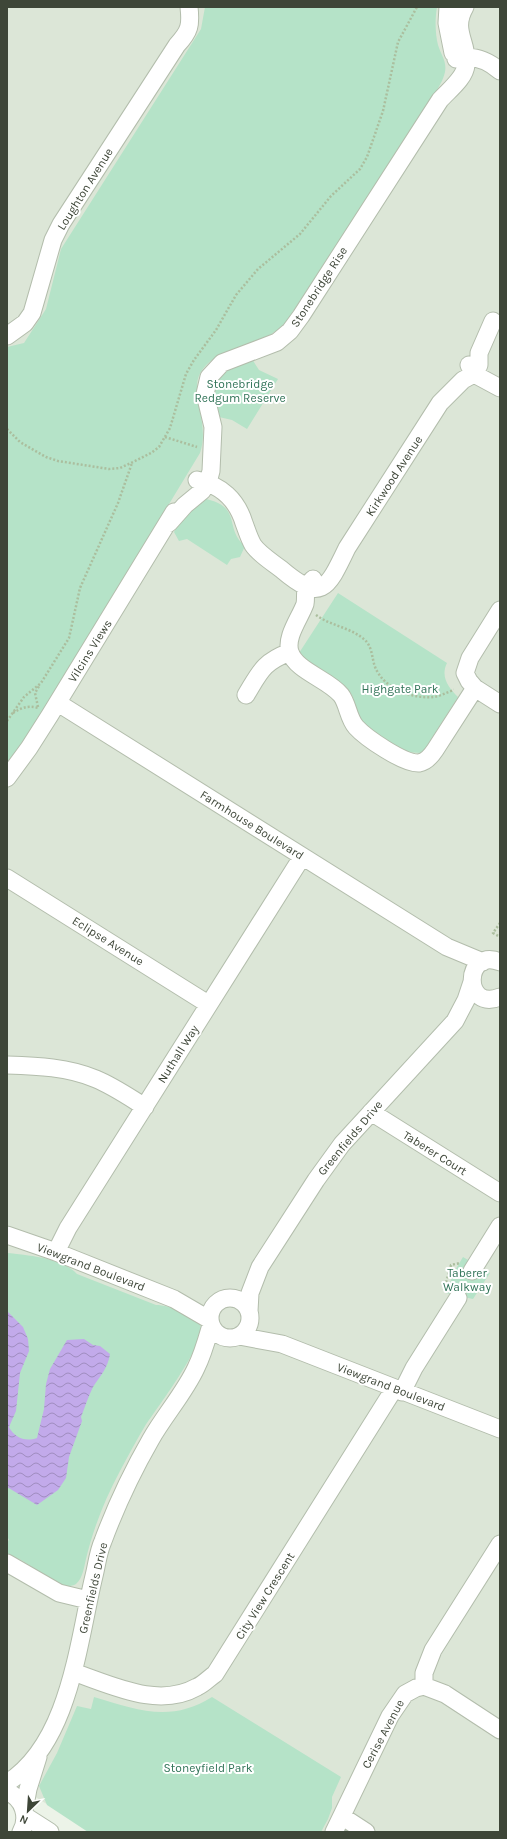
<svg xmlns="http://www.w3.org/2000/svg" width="507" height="1839" viewBox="0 0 507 1839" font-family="Karla,sans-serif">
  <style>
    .residential { fill: #dce6d7 }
    .park { fill: #b5e3c8 }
    .water { fill: url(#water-waves) }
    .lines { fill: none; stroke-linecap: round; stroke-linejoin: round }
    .minor-casing { stroke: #b3bdac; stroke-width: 19 }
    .path { stroke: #abbe9e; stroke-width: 2.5; stroke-dasharray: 2 2; stroke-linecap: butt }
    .minor { stroke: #fff; stroke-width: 17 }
    .labels { text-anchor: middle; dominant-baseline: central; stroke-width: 4; stroke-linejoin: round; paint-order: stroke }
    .street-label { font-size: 12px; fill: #3e4638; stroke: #fff }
    .park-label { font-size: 12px; fill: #307357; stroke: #fff }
  </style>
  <defs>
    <pattern id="water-waves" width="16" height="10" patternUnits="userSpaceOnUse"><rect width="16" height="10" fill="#c2aaea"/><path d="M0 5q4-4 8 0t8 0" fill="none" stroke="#9f8cbf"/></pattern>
  </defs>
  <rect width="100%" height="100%" fill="#ecf3e8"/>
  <path class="residential" d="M7,7h493v1825h-409l-84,-53z"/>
  <path class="park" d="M205,7h232c-2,12 -2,26 1,38 3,10 9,16 7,27 -2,9 -7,16 -11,23l-148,227c-6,6 -12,11 -20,15 -22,10 -68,17 -69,49 0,22 11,44 3,67l-108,178 -70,113 -15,19v-416l17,-4 22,-34 15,-60 140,-220z
    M252,359l7,11 19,9 -31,50 -15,-9 -13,-3 -6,-32 11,-15z
    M201,498c43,7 22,30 44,48l-5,11 -9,2 -4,6 -40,-26 -8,2 -5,-9 10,-18z
    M338,593l109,70c-7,14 2,25 11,34l-33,52 -4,4 -15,-1 -38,-24 -7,-7 -9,-26 -6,-8 -41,-28 -6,-6z
    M7,1253c20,2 56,5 70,21l79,31c12,0 45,9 45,24 1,19 -44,79 -56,97 -9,15 -17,30 -25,45 -15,28 -27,58 -34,88 -2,8 -3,19 -10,25 -5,3 -11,2 -15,1l-40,-25 -14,-6v-10l2,-5 -2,-1z
    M463,1257l27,16 -17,26 -27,-6 8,-21z
    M94,1697c43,13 77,26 118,0l129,80 -9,20v11l-4,11 -7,13h-233l-41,-27 -8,-19 18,-33 20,-47 14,3z"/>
  <path class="water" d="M7,1311l16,16 5,12 1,12 -9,22 -4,38 -7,16c6,11 16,15 28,11l7,-29 2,-25 4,-15 17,-29 17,-1 9,6 7,1 10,8c-2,14 -10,22 -17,33 -5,10 -8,20 -12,30l1,4 -13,36 -3,21 -8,12 -21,15 -30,-18z"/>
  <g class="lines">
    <g class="minor-casing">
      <path id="minor" d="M448,7l-1,16 6,30
        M456,59c17,-5 31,1 44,12
        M7,336l18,-13 7,-10 21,-73 8,-16 116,-179c13,-14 14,-20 12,-38
        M469,365l5,9 26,14
        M197,480c24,5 40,20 47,43 3,8 5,15 9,22 6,9 19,17 28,24 40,34 46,21 66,-21l93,-145 23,-23 11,-6 5,-9v-12l14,-32
        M169,523l16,-18 17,-14 6,-9 3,-11 2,-44 -8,-33 4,-17 13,-14 55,-21 13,-11 11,-15 139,-216c9,-10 25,-22 26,-35 3,-22 -15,-34 -1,-58
        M313,579c-2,2 -6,6 -7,9 -1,5 0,11 -1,16 -5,14 -20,33 -15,48 6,19 38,27 51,43 7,9 7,23 15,32 10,11 48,37 63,36 7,-1 12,-7 16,-13l40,-62
        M500,610l-30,48 -5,15 4,8 6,7 25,16
        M246,695c14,-23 17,-33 44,-43
        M58,703l389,244 36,15
        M7,778l22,-30 21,-33 124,-203
        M7,878l201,126
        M500,962c-36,-15 -38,50 0,35
        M7,1065c30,1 61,2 89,14 17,7 33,18 49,28
        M371,1112l129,81
        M7,1235l49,17 118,47 36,21
        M56,1252l12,-24 234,-371
        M472,1271l28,-45
        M210 1318a20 20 0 1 1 40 0a20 20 0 1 1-40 0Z
        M249,1311l1,-18 10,-26 56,-87 26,-36 113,-123 11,-21 6,-18
        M239,1336l43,8 218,85
        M402,1392l12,-24 44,-70
        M7,1563l52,30 29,7
        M73,1672c39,13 85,37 124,15 7,-3 12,-9 18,-13l179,-285
        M424,1686l21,8 55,36
        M7,1783c63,-40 71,-141 87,-207 3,-12 4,-24 9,-35 13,-35 29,-69 48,-102 13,-23 34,-47 45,-71 7,-14 11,-29 15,-43
        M7,1792c17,6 22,26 14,40
        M24,1811l4,-22 10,-32
        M25,1816l25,16
        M343,1817l23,15
        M334,1832l56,-116 15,-22 11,-6 8,-2v-13l9,-23 67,-106"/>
    </g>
    <path class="path" d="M7,429l13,13 26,15 12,4 51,8 11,-1 13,-6 18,-9 8,-6 11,-19 16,-54 8,-14 22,-30 20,-35 22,-26 42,-35 31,-38 29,-27 7,-12 16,-46 15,-69 19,-35
      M165,437l32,10
      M316,615c15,11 34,12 49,25 9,9 6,21 12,31 10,19 37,28 57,26 7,-1 13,-5 20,-7
      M38,707l-3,-14 4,-7
      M13,713c8,-5 15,-8 25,-5
      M7,721l17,-24 17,-14 28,-45 11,-50 38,-85 14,-40
      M500,923l-7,10 7,4
      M444,1290l7,-25 9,-2"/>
    <use href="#minor" class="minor"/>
  </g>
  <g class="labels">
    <g class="street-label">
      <text transform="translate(85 189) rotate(-58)">Loughton Avenue</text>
      <text transform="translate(319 287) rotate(-57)">Stonebridge Rise</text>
      <text transform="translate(394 476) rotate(-57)">Kirkwood Avenue</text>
      <text transform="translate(90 651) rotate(-58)">Vilcins Views</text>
      <text transform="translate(252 825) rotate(32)">Farmhouse Boulevard</text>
      <text transform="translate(108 941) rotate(32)">Eclipse Avenue</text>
      <text transform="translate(178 1054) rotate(-58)">Nuthall Way</text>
      <text transform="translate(350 1138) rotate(-50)">Greenfields Drive</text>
      <text transform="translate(435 1153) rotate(32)">Taberer Court</text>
      <text transform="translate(91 1267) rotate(21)">Viewgrand Boulevard</text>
      <text transform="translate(391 1387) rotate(21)">Viewgrand Boulevard</text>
      <text transform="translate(93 1588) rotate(-77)">Greenfields Drive</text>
      <text transform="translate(265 1596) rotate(-58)">City View Crescent</text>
      <text transform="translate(383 1734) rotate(-62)">Cerise Avenue</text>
    </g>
    <g class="park-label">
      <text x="240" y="384">Stonebridge<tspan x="240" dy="14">Redgum Reserve</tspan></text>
      <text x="400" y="689">Highgate Park</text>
      <text x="467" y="1273">Taberer<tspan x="467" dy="14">Walkway</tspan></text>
      <text x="208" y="1768">Stoneyfield Park</text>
    </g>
  </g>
  <rect width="507" height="1839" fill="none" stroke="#3e4638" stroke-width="16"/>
  <g transform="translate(28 1811) rotate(205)" stroke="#ffffff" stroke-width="3" paint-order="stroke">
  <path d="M0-3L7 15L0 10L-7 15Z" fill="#3e4638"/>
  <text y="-6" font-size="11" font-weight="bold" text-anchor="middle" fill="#3e4638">N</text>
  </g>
</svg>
